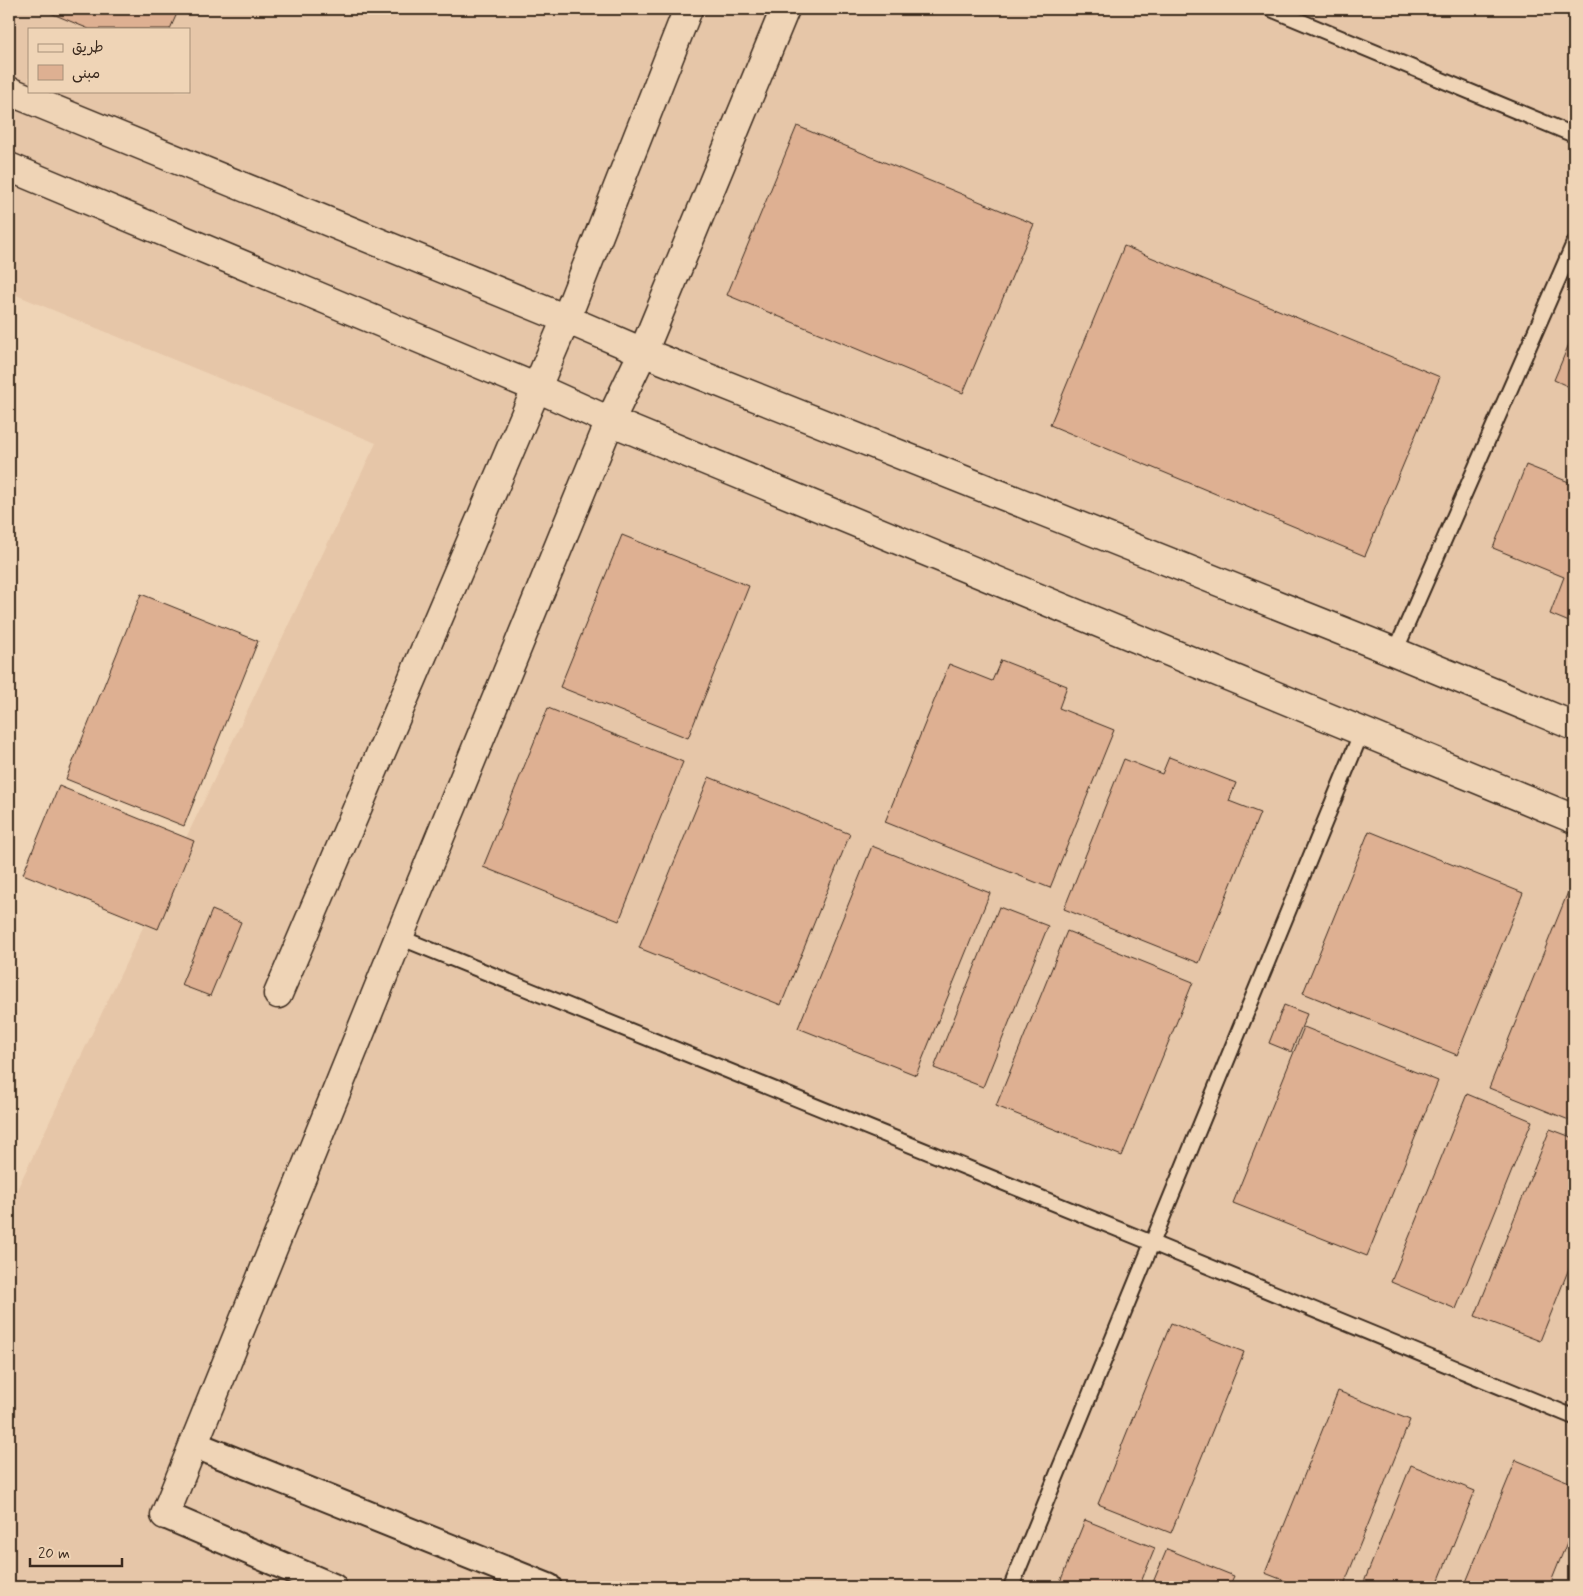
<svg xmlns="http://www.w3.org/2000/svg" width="1583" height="1596" viewBox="0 0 1583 1596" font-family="Mynerve,'Playpen Sans Arabic',sans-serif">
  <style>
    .built { fill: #e6c6a8; fill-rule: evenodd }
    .building { fill: #deb092; stroke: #3b2a1e }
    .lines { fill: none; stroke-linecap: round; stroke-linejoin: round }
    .lane-casing { stroke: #3b2a1e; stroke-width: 18 }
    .street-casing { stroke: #3b2a1e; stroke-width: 30 }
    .secondary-casing { stroke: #3b2a1e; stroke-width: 31 }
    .lane { stroke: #efd4b6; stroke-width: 14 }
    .street { stroke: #efd4b6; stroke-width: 26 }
    .secondary { stroke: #efd4b6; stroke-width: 28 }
  </style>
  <rect width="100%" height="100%" fill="#efd4b6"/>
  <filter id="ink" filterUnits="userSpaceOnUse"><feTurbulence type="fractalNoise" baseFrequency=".02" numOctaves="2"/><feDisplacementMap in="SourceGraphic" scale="10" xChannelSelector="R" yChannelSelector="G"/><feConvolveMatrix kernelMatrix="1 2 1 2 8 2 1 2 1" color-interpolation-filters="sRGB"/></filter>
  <g filter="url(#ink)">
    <path class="built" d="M9,9h1565v1578h-1565v-381l367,-763 -367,-151zM29,29h160v62h-160z"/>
    <path class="building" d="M41,9h138l-9,20h-81z
      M797,126l237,98 -71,169 -236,-98z
      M1124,246l316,131 -75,179 -315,-131z
      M1574,332v57l-20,-9z
      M1526,465l48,19v140l-24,-10 14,-37 -71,-29z
      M622,535l127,51 -61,152 -128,-51z
      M141,594l117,47 -74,185 -118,-47z
      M1001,660l66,26 -8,22 55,22 -64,158 -165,-66 64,-158 43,17z
      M548,708l135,54 -64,159 -136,-54z
      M1169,757l67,26 -7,18 31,12 -61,150 -135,-54 60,-150 38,15z
      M709,777l141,57 -69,171 -142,-57z
      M59,786l135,55 -36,88 -135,-55z
      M1369,831l154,62 -66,162 -154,-62z
      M872,846l118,47 -74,182 -118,-47z
      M1568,892l6,3v227l-85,-34z
      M999,907l49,19 -65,161 -49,-19z
      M212,910l29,12 -31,74 -29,-11z
      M1067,931l126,51 -71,174 -126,-50z
      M1284,1005l23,9 -16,38 -22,-9z
      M1304,1027l134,54 -71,175 -134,-53z
      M1467,1094l65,27 -76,188 -65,-27z
      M1550,1129l24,9v118l-34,85 -65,-25z
      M1171,1323l73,29 -73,181 -73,-29z
      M1338,1391l72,29 -67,167h-42l-36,-14z
      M1516,1460l58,24v41l-25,62h-85z
      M1411,1465l64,26 -39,96h-74z
      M1085,1520l70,28 -16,39h-81z
      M1167,1549l67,27 -5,11h-78z"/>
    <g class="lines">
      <g class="lane-casing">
        <path id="lane" d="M1271,9l303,126
          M1395,652l179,-409
          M399,937l753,306 422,174
          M1011,1587l351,-856"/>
      </g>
      <g class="street-casing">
        <path id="street" d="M193,1444l355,143
          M165,1515l168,72"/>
      </g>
      <g class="secondary-casing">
        <path id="secondary" d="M9,91l557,228 77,33 752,300 179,74
          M9,167l528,221 73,33 964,398
          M278,994l288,-675 122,-310
          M165,1515l234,-578 211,-516 33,-69 142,-343"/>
      </g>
      <use href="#lane" class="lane"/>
      <use href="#street" class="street"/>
      <use href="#secondary" class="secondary"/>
    </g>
  </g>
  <rect width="1583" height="1596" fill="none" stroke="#efd4b6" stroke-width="30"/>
  <rect x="15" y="15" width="1553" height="1566" fill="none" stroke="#3b2a1e" stroke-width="2" filter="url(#ink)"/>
  <rect x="28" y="28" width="162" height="65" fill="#efd4b6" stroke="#a79079"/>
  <rect x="38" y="44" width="25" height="8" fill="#efd4b6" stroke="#a79079"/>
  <text x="72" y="52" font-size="15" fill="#3b2a1e">طريق</text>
  <rect x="38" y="65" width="25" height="15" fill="#deb092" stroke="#a79079"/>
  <text x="72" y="78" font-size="15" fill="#3b2a1e">مبنى</text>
  <path d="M30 1558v8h92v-8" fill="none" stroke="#3b2a1e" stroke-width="2.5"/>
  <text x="38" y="1558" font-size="15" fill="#3b2a1e" stroke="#efd4b6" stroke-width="4" paint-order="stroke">20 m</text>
</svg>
